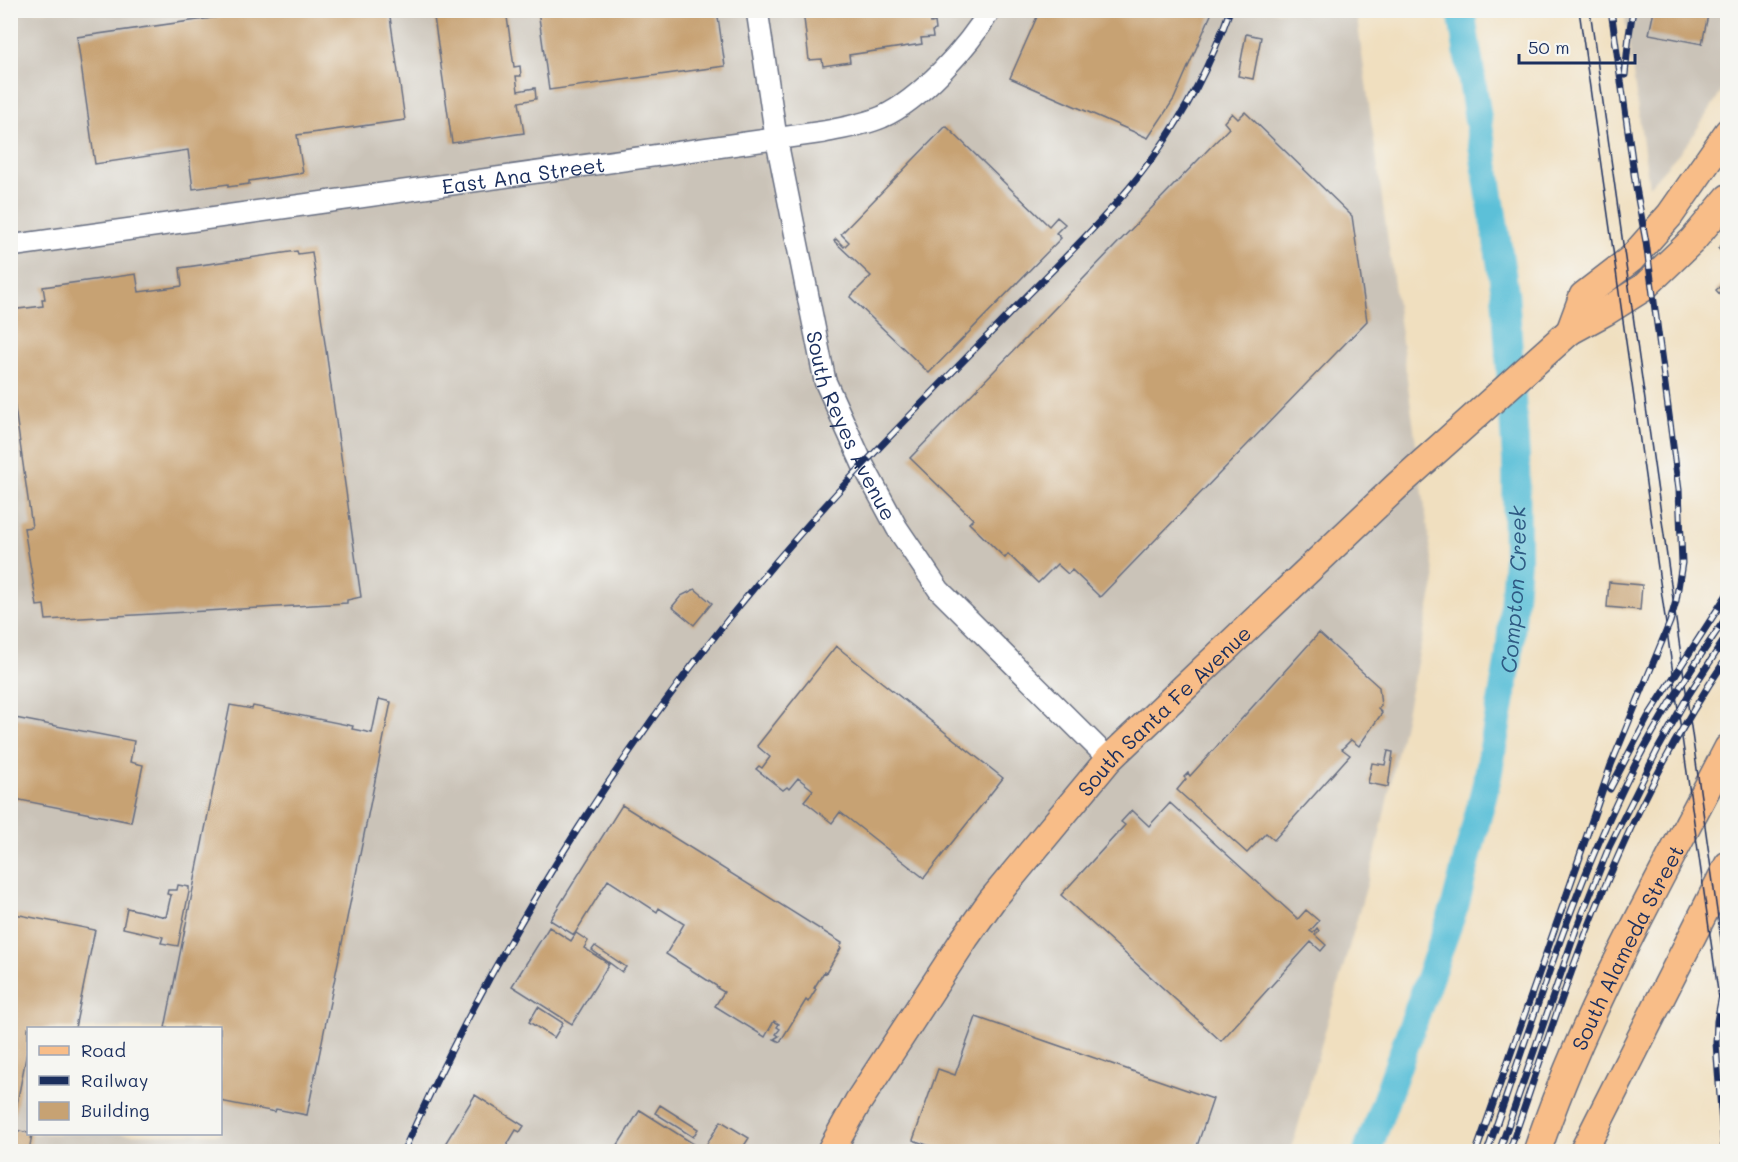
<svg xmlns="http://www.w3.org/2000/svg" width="1738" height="1162" viewBox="0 0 1738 1162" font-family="Mali,sans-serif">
<rect width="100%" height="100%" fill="#f6f6f2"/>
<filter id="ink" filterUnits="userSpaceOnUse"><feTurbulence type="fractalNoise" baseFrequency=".0167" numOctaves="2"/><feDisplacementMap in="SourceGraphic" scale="12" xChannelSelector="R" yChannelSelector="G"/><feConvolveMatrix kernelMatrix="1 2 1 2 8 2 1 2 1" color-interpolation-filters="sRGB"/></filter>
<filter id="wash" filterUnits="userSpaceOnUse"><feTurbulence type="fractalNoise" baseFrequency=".008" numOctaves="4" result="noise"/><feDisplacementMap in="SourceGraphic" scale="24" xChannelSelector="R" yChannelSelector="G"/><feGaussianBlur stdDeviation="1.35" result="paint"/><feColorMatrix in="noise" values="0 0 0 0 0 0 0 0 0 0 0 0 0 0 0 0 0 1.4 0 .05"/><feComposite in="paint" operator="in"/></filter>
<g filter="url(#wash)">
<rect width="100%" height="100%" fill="#f0dfbf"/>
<path fill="#cac3b8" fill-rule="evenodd" d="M 10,11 L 1356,11 L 1435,580 L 1375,856 L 1291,1151 L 11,1151 ZM 28,1028 L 220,1028 L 220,1134 L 28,1134 Z
M 1624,11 L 1727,11 L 1727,83 L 1688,143 L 1649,186 Z"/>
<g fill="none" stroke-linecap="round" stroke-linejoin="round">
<path stroke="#5bc0d8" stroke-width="28" id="s1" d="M 1367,1152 L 1455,906 L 1488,776 L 1509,658 L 1517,560 L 1516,459 L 1505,292 L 1461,10"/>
</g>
<g id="blocks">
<path fill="#c7a273" d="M 237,10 L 389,10 L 405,120 L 297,135 L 303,173 L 249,181 L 249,184 L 228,187 L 228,184 L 193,189 L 188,150 L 95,164 L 77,37 L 233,15 L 233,11 Z
M 433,10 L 506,10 L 514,67 L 520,66 L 521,76 L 516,76 L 518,91 L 535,88 L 536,99 L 519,102 L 524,133 L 452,143 Z
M 538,10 L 717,10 L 725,66 L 549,90 Z
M 803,10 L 930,10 L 931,23 L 935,22 L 936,30 L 932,31 L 933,37 L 921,38 L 922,44 L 849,55 L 850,62 L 823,66 L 822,59 L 809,60 Z
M 1040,10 L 1213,10 L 1174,99 L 1148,138 L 1010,78 Z
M 1654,10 L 1709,10 L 1702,44 L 1649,34 Z
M 1246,34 L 1261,37 L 1253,79 L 1238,76 Z
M 1245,112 L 1352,216 L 1367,321 L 1100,597 L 1072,570 L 1068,574 L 1057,564 L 1038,583 L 1008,554 L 1005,558 L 969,523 L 973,519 L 910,458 L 1229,128 L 1224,122 L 1232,113 L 1238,119 Z
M 946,126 L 1049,226 L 1057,217 L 1065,224 L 1056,233 L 1061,238 L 929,373 L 850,297 L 871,276 L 834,241 L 836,239 L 844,247 L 849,242 L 841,234 Z
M 1728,240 L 1728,259 L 1718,248 Z
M 297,251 L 298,254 L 312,252 L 361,597 L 347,600 L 347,603 L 46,620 L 44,605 L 37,606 L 24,528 L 32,527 L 10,373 L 10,310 L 43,306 L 42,299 L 45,299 L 43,287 L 136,274 L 139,292 L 182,286 L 180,268 Z
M 1724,283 L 1728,288 L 1728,303 L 1716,290 Z
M 1609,582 L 1642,585 L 1640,610 L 1607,607 Z
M 695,589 L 712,603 L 694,625 L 672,607 L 681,596 Z
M 1319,633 L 1379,687 L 1381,706 L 1378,709 L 1382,713 L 1359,746 L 1351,740 L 1342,749 L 1350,755 L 1274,840 L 1266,833 L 1247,853 L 1177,790 L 1186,779 L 1184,777 L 1188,773 L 1190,776 Z
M 836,646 L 1003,778 L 924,878 L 840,812 L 832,823 L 804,801 L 813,790 L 798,778 L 789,789 L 787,787 L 783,790 L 756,769 L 759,766 L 762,768 L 770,757 L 757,746 Z
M 379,699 L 391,702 L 307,1115 L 276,1109 L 275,1112 L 220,1101 L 220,1028 L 165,1028 L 230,705 L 252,709 L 253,706 L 353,726 L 352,729 L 372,733 Z
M 10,717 L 134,741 L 130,762 L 143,765 L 131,822 L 10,798 Z
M 1388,751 L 1393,752 L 1388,787 L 1368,783 L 1372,763 L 1385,765 Z
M 1170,803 L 1298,919 L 1306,910 L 1319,921 L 1310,931 L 1313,933 L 1317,928 L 1319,931 L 1315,935 L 1326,945 L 1321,951 L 1311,942 L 1221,1041 L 1061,895 L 1125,825 L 1121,822 L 1132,810 L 1149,826 Z
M 622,805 L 842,943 L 840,947 L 841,948 L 826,973 L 824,972 L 814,988 L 816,989 L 808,1002 L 806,1000 L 780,1042 L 774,1039 L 779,1036 L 776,1034 L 780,1029 L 777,1027 L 779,1024 L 774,1021 L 765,1037 L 715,1006 L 724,992 L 717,988 L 718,987 L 666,954 L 684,924 L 659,908 L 657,912 L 608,880 L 574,935 L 550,920 Z
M 178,885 L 189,887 L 189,892 L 178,946 L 161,943 L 163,937 L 123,928 L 127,908 L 166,917 L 171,895 L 167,894 L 168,890 L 177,890 Z
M 10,913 L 95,930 L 75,1028 L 28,1028 L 28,1047 L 12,1129 L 32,1134 L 29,1152 L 10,1152 Z
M 549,927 L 571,941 L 576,933 L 588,941 L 584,948 L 609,964 L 572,1024 L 512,986 Z
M 595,946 L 626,967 L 622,972 L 592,950 Z
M 538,1007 L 563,1023 L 554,1038 L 529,1022 Z
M 976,1017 L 1213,1099 L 1195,1152 L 946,1152 L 913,1140 L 938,1069 L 955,1075 Z
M 475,1095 L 524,1126 L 520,1132 L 516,1130 L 503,1152 L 440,1152 Z
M 660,1105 L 698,1129 L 693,1137 L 655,1113 Z
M 640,1110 L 703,1150 L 721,1121 L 749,1138 L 740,1152 L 616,1152 L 614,1151 Z"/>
</g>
</g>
<g filter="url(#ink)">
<use href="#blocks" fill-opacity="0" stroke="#666d80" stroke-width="1.5"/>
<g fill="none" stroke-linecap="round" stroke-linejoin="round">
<defs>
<g id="minor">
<path id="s2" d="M 757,10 L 776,137 L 825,381 L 863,465 L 897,528 L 939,590 L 1109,759"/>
<path id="s3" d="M 10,246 L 824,132 C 843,128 863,125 882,117 C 920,100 969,46 990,10"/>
</g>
<g id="major">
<path d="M 1570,331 L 1583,296 L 1631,259 L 1670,215 L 1728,132"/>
<path id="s4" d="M 830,1152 L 858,1102 L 965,938 L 992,900 L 1109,759 L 1398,485 L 1570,331 L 1605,312 L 1643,288 L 1693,240 L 1728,198"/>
<path id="s5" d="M 1537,1152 C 1583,1013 1661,878 1728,748"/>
<path d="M 1583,1152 L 1728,865"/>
</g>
</defs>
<use href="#minor" stroke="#666d80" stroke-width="24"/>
<use href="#major" stroke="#666d80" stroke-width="30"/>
<use href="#minor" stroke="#fff" stroke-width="21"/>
<use href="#major" stroke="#f8bd88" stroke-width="27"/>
<path stroke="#1b2f5e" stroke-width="1.5" d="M 1579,10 L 1728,1062
M 1590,10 L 1728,989"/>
<defs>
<path id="rail" d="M 1625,75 L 1629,35 L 1633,10
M 1610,789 L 1648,717 L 1728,593
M 1577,864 L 1611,765 L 1670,622 L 1676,601 L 1682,563 L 1679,490 L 1646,242 L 1636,188 L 1611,10
M 403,1152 C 503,929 638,718 799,535 C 866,459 939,386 1010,313 C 1059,263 1113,213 1154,156 C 1186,112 1212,61 1230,10
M 1476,1152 L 1580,857
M 1487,1152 C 1533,1022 1572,888 1635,765 C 1662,713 1694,664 1728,615
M 1499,1152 L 1577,927 L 1609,847 L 1658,749 L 1689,694 L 1728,634
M 1509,1152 C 1544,1051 1576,949 1620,852 C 1650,784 1686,718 1728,656
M 1724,1152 L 1716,1043 L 1717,1021 L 1728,965"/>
</defs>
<use href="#rail" stroke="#1b2f5e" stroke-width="7"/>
<use href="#rail" stroke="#f6f6f2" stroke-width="4.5" stroke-dasharray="14" stroke-linecap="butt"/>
</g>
</g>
<g text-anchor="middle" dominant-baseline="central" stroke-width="4.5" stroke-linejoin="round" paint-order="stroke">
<g font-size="21" fill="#1b2f5e" stroke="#f6f6f2">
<text stroke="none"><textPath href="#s3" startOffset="518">East Ana Street</textPath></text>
<text stroke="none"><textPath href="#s2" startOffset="428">South Reyes Avenue</textPath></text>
<text stroke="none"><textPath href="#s4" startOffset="556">South Santa Fe Avenue</textPath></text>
<text stroke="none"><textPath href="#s5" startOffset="224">South Alameda Street</textPath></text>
</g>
<g font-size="22" font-style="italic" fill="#2e5a83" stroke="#f6f6f2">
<text stroke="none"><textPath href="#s1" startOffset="584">Compton Creek</textPath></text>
</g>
</g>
<rect width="1738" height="1162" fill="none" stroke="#f6f6f2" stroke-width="36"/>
<rect x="27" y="1027" width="195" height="108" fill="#f6f6f2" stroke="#9ea6b7" stroke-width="1.5"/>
<rect x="39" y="1046" width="30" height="9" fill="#f8bd88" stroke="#9ea6b7" stroke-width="1.5"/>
<text x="81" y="1057" font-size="18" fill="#1b2f5e">Road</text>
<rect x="39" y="1076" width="30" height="9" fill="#1b2f5e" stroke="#9ea6b7" stroke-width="1.5"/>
<text x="81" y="1087" font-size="18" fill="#1b2f5e">Railway</text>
<rect x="39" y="1102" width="30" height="18" fill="#c7a273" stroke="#9ea6b7" stroke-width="1.5"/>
<text x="81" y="1117" font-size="18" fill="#1b2f5e">Building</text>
<path d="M1519 54v9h116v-9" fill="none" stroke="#1b2f5e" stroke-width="3"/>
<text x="1528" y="54" font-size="18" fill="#1b2f5e" stroke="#f6f6f2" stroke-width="4.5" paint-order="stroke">50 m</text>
</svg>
